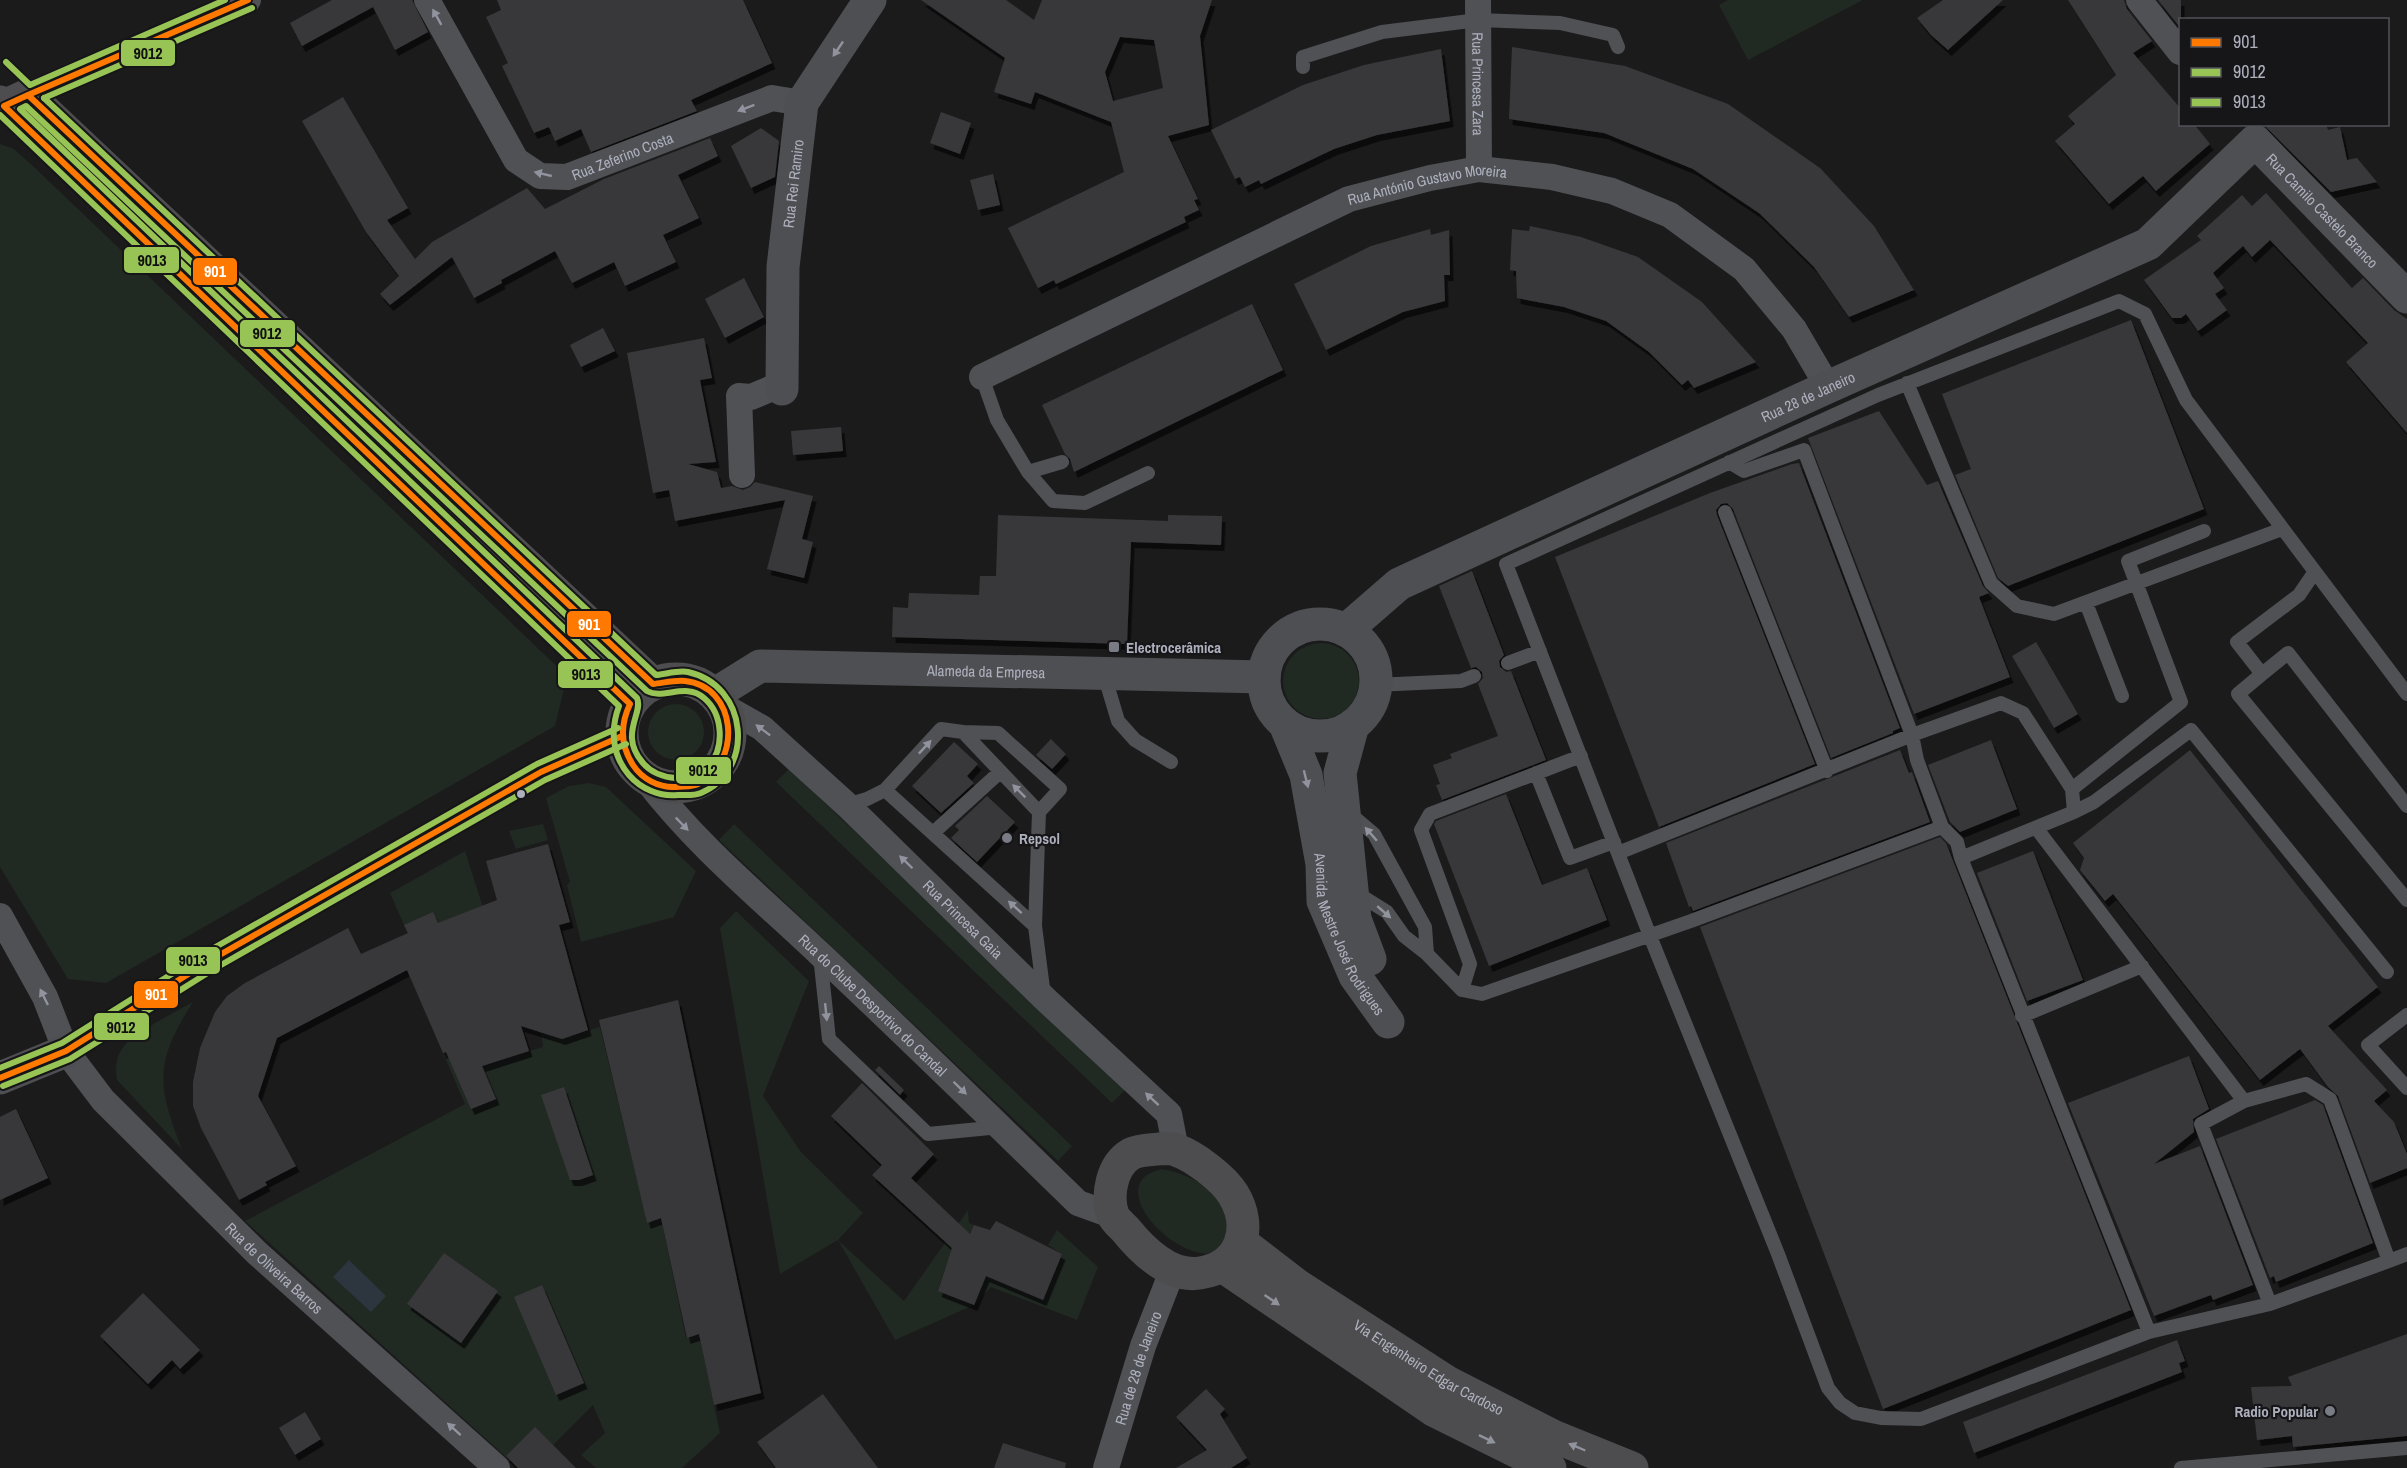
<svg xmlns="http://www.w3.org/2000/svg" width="2407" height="1468" viewBox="0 0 2407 1468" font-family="'Archivo Narrow',sans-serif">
<defs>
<filter id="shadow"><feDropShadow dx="3.5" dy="6" stdDeviation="0" flood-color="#0009"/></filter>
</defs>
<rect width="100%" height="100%" fill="#1b1b1c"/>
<path fill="#212923" d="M 1728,0 L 1861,0 L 1861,1 L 1748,60 L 1719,5 Z
M 0,144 L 14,149 L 34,167 L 567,676 L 555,726 L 106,983 L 68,979 L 0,867 Z
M1283 681a38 38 0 1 1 76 0a38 38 0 1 1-76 0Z
M648 732a28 28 0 1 1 56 0a28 28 0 1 1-56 0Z
M 789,769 L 1126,1089 L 1112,1103 L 776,782 Z
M 589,783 L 606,787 L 696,871 L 674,917 L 581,942 L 567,885 L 570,882 L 546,798 L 569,786 Z
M 543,824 L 548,840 L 516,849 L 509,831 Z
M 734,824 L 1072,1146 L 1058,1161 L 719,840 Z
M 465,851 L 529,1051 L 543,1047 L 541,1032 L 562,1038 L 600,1027 L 647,1222 L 661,1218 L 686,1338 L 699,1334 L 720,1433 L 682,1468 L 596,1468 L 581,1455 L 605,1433 L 593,1405 L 553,1445 L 535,1428 L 506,1457 L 245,1221 L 465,1104 L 443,1053 L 455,1048 L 438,923 L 404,925 L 390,893 Z
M 736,911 L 809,981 L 763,1096 L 801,1152 L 863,1213 L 838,1240 L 904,1301 L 968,1210 L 969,1223 L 974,1225 L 954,1264 L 947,1263 L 938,1290 L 973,1305 L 986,1276 L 1043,1299 L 1062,1254 L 1048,1245 L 1057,1230 L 1098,1267 L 1077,1320 L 991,1287 L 974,1305 L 895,1340 L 838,1240 L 780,1274 L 720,928 Z
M 193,1002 C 155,1062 156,1083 182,1149 L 117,1080 C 115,1067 116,1055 125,1045 C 132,1034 179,1010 193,1002 Z
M 1161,1169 C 1185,1172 1221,1190 1227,1215 C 1229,1223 1227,1235 1227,1244 C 1223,1246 1219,1250 1215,1252 C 1186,1263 1124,1210 1141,1181 C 1146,1173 1154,1172 1161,1169 Z"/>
<path fill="#2d353f" d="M 349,1260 L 386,1296 L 371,1312 L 333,1277 Z"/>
<path fill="#38383a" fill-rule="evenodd" filter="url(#shadow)" d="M 332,0 L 412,0 L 428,32 L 395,50 L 373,7 L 302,46 L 290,23 Z
M 497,0 L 743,0 L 772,63 L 691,100 L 697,111 L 591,152 L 581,129 L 555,141 L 549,127 L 534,133 L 502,66 L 508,63 L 486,17 L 501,10 Z
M 921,0 L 1006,0 L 1034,20 L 1042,0 L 1212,0 L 1200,36 L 1209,125 L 1168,136 L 1198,199 L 1194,200 L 1199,210 L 1184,217 L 1186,222 L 1056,284 L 1054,280 L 1038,288 L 1008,228 L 1124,172 L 1111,122 L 1035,92 L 1031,104 L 994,92 L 1005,58 ZM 1120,37 L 1154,40 L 1163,88 L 1113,101 L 1105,72 Z
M 1943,0 L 2003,0 L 1948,50 L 1931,35 L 1917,18 Z
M 2068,0 L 2124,0 L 2127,9 L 2152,41 L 2133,53 L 2181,109 L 2181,124 L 2194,124 L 2210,144 L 2156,191 L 2143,176 L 2109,204 L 2055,141 L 2075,124 L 2068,116 L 2116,75 Z
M 2158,0 L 2181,0 L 2181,23 L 2178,25 Z
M 1512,47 L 1625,66 L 1728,104 L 1820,168 L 1874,226 L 1914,290 L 1849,317 L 1814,267 L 1759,213 L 1693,169 L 1604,133 L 1509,119 Z
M 1441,49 L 1450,121 L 1377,135 L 1334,149 L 1261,184 L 1259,180 L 1245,187 L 1240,177 L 1235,179 L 1211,130 L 1303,85 L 1364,65 Z
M 343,97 L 408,208 L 387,220 L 415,259 L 432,242 L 527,188 L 545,209 L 604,179 L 710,138 L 718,156 L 678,175 L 699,218 L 663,235 L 676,262 L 625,286 L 614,262 L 572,283 L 555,251 L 501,280 L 502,283 L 474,298 L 452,257 L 390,305 L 380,294 L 399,276 L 366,232 L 302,121 Z
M 941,112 L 971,123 L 960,154 L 930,143 Z
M 2263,124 L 2326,124 L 2328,130 L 2340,127 L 2347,160 L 2357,158 L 2377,182 L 2331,192 Z
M 761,128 L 779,141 L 775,177 L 751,188 L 731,146 Z
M 993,174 L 1000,205 L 978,210 L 970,180 Z
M 2266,193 L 2352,288 L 2363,278 L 2394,310 L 2407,319 L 2407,433 L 2346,362 L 2368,343 L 2270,240 L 2252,257 L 2243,246 L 2213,273 L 2224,288 L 2215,294 L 2227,310 L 2198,331 L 2186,314 L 2181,318 L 2172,318 L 2144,280 L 2201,240 L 2197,236 L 2242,195 L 2252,206 Z
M 1530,226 L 1581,237 L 1638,257 L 1702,302 L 1756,362 L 1694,388 L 1688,380 L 1682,385 L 1649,352 L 1606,321 L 1564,307 L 1517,298 L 1516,271 L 1510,270 L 1512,229 L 1529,231 Z
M 1430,229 L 1431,235 L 1449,230 L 1450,275 L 1444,275 L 1445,301 L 1403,312 L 1326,350 L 1294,284 L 1371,246 Z
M 744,278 L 764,317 L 725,338 L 705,299 Z
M 1252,304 L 1283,370 L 1074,472 L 1070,459 L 1065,454 L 1042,405 Z
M 2131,320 L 2204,509 L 2008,586 L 1998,578 L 1955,475 L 1971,469 L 1942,394 Z
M 603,328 L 615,351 L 581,367 L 570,345 Z
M 704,338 L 712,378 L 700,380 L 716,462 L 688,464 L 717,472 L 721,488 L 732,486 L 743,490 L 750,487 L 755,482 L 813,496 L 802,539 L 813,542 L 804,578 L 767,569 L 785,500 L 675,521 L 669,490 L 653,493 L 627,353 Z
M 1879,411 L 1927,485 L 1938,481 L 1983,586 L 1989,593 L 1979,597 L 2010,677 L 1914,714 L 1808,438 Z
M 841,427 L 843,451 L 793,455 L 791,431 Z
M 1799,463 L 1900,728 L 1893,731 L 1893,733 L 1831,758 L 1733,509 L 1727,503 L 1721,504 L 1716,510 L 1717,515 L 1815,764 L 1659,827 L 1555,557 L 1710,493 L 1792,464 Z
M 998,515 L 1168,521 L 1168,515 L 1222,516 L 1221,545 L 1131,542 L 1127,644 L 892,637 L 893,607 L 908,608 L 909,593 L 979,595 L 980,576 L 996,576 Z
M 1472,571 L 1504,655 L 1499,661 L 1500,667 L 1506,672 L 1511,671 L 1546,760 L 1442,800 L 1436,785 L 1440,784 L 1433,765 L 1452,758 L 1450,754 L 1498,736 L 1478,684 L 1483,678 L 1482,672 L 1476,667 L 1471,668 L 1439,586 Z
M 2036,642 L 2078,714 L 2054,728 L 2012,656 Z
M 1051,739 L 1066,754 L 1052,769 L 1036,755 Z
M 1991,740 L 2017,809 L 1960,832 L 1950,822 L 1928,765 Z
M 954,742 L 978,764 L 967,776 L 974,783 L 941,813 L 912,786 Z
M 1900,750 L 1909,773 L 1912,772 L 1930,822 L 1693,911 L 1691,906 L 1689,907 L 1666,843 Z
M 2190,750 L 2378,987 L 2328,1026 L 2387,1090 L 2374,1101 L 2394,1122 L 2407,1154 L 2407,1168 L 2370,1183 L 2338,1096 L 2328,1087 L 2300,1049 L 2260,1080 L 2113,894 L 2105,901 L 2080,870 L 2084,858 L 2073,843 Z
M 1506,794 L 1542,885 L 1587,868 L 1607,920 L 1489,966 L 1434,824 L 1436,821 Z
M 987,796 L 1015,822 L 977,862 L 951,838 L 959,830 L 955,826 Z
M 1940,837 L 1946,843 L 2131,1310 L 1883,1409 L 1700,927 Z
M 548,844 L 570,922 L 559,925 L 588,1030 L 562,1039 L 521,1026 L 529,1051 L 482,1066 L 496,1099 L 471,1109 L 446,1052 L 443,1053 L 407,970 L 277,1038 L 258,1096 L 296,1166 L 265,1182 L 267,1185 L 239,1200 L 201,1128 L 193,1106 L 193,1082 L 200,1048 L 215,1012 L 227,996 L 245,983 L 348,928 L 361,954 L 408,933 L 404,925 L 433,912 L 438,923 L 497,900 L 486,861 Z
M 2033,851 L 2083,980 L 2027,1001 L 1977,873 Z
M 678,1000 L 761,1393 L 714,1405 L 699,1334 L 687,1338 L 661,1218 L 647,1223 L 599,1020 Z
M 2189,1056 L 2209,1109 L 2193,1119 L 2194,1132 L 2154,1164 L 2200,1146 L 2253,1285 L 2213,1300 L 2211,1295 L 2154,1316 L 2068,1103 Z
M 879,1066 L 904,1090 L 900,1095 L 875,1070 Z
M 862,1083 L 934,1154 L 911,1178 L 970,1234 L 974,1225 L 990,1230 L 996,1221 L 1062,1254 L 1043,1300 L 986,1276 L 974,1305 L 938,1291 L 952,1248 L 872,1175 L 882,1165 L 831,1116 Z
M 564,1087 L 593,1175 L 579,1180 L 570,1180 L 541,1095 Z
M 2315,1100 L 2323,1105 L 2373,1243 L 2276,1282 L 2274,1276 L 2270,1278 L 2216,1139 Z
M 16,1109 L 48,1178 L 0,1200 L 0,1117 Z
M 444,1253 L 498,1291 L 461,1343 L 407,1304 Z
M 542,1285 L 584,1383 L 556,1395 L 514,1297 Z
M 143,1293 L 200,1350 L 180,1369 L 172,1360 L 148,1384 L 100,1336 Z
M 2407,1334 L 2407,1436 L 2293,1447 L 2292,1436 L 2257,1440 L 2251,1387 L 2292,1386 L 2288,1377 Z
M 2177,1340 L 2185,1361 L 2179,1363 L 2182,1372 L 1974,1453 L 1963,1422 Z
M 1206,1389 L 1225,1409 L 1220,1414 L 1247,1458 L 1231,1468 L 1176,1468 L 1207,1450 L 1176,1417 Z
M 823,1394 L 878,1468 L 776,1468 L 757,1442 Z
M 305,1412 L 321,1439 L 295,1455 L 279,1428 Z
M 535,1427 L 576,1468 L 518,1468 L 506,1456 Z
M 1003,1443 L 1066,1463 L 1065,1468 L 994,1468 Z"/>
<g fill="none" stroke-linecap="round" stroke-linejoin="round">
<path stroke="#4f5155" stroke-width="14" d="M 1303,67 L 1303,57 L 1382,32 L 1478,20 L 1560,23 L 1613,35 L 1618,47
M 982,377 L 997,420 L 1028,472 L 1053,501 L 1085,503 L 1148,473
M 1907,383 L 1991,583 L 2017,606 L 2054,614 L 2282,529
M 1729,462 L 1744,471 L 1804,450 L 1912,735 L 1917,760 L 1942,827
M 1028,472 L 1062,462
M 1725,512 L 1827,771
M 2314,573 L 2299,595 L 2237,642 L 2262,674 L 2238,694 L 2407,900
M 2086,603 L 2122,696
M 1508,663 L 1540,651
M 1104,674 L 1118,721 L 1135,740 L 1171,762
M 2262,674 L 2288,653 L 2407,806
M 1375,685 L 1461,681 L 1474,676
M 963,732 L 998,733 L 1060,789 L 1039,812
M 1536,773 L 1570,858 L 1614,842
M 885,790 L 941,729 L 963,732 L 1039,812 L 1035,926
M 847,805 L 867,799 L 885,790 L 1035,926 L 1044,996
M 1348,812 L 1374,834 L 1425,927 L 1427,954 L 1404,936 L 1387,912 L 1355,892
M 2074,812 L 2094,802 L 2191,730 L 2387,972
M 2037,829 L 2244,1101 L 2306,1084 L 2330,1099 L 2389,1261 L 2270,1304 L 2201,1124 L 2244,1101
M 933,833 L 1000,772
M 1618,853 L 1912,735 L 2001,703 L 2023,713 L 2072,789
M 1961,858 L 2149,1332
M 1427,954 L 1462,990 L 1482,994 L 1691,921 L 1942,827 L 1957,842 L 1961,858 L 2074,812 L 2072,789 L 2181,702 L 2128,561 L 2204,531
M 820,956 L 829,1039 L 928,1134 L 1000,1127
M 1462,990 L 1470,964 L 1421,830 L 1430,814 L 1581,756
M 2407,1015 L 2368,1045 L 2407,1088
M 2022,1016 L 2142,966
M 2389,1261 L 2407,1254
M 2270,1304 L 2149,1332 L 1921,1419 L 1881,1418 L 1855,1413 L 1840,1403 L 1828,1388 L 1778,1254 L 1650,936 L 1506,564 L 1878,395 L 2119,301 L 2145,314 L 2186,400 L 2407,694
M 2181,1468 L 2407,1448"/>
<g stroke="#4f5155" stroke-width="26">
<path id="s1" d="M 427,0 L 516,160 L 540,176 L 567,177 L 772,98 L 802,103"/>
<path id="s2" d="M 1478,0 L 1479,169"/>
<path d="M 2139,0 L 2180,52"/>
<path d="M 28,95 L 248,0"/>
<path id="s3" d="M 982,377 L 1349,199 L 1430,178 L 1479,169 L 1552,177 L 1612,191 L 1670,215 L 1744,269 L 1794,329 L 1828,387"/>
<path d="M 742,475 L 739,396 L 751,397 L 782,384"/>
<path id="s4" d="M 725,707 L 762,728 L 847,805 L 1044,998 L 1169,1114 L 1176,1150"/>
<path id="s5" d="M 645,778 C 698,847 760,897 822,956 C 908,1037 993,1120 1078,1203 L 1114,1216"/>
<path id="s6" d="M 0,916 L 45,997 L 66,1051 L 103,1100 L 257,1253 L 497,1468"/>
<path id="s7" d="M 1106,1468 L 1143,1346 L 1173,1269"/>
</g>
<g stroke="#4e4f53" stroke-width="33">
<path id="s8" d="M 782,389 L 783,267 L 802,103 L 870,0"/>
<circle cx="1320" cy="680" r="56"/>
<path id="s9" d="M 1346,630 L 1399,584 L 1828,387 L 2148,244 L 2255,141 L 2407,297"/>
<path id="s10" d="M 715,694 L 760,666 L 1264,677"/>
<path id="s11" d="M 1285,724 L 1306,775 L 1322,864 L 1323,901 L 1355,976 L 1388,1022"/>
<path d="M 1353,725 L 1340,773 L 1355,919 L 1370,959"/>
<path d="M 0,1078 L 66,1051"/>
</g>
<g stroke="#4d4d50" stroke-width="33">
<path d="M 0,102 L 4,106 L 28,95 L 653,684"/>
<circle cx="676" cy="733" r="54"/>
<path d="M 1158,1149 C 1163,1149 1171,1148 1176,1150 C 1194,1156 1223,1178 1233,1194 C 1254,1228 1241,1267 1200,1273 C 1170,1278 1142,1250 1125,1229 C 1121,1225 1115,1220 1113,1215 C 1106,1195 1112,1165 1131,1154 C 1138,1150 1150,1150 1158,1149 Z"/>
<path id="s12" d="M 1241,1242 L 1297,1285 L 1449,1383 L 1553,1436 L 1632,1468"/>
<path d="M 1224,1267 L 1435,1411 L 1550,1468"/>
</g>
<defs>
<path id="bus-1" d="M 28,95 L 653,684 C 663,683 675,680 685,681 C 737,686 743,762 698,784 C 692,787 683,786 676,787 C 659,788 642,779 633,765 C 620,745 620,725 630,704 L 4,106 Z
M 28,95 L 248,0
M 0,1078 L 66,1051 L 209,961 L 541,772 L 622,736"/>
<path id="bus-2" d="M 44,98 L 252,8
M 26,106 L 647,691 C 663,700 686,682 704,698 C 723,714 725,747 709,766 C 693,784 658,781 643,763 C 618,734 644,713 637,698 L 20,109 Z
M 3,1086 L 70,1059 L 214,969 L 545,780 L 626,744"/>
<path id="bus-3" d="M 6,62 L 30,85 L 225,0
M 0,115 L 619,706 C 610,730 612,755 629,775 C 641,789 660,797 678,795 C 685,795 694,796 701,793 C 756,770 748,685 688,672 C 679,670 666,674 656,675 L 44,98
M 0,1068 L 62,1043 L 205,953 L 537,764 L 618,728"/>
</defs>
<use href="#bus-1" stroke="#161518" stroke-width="10"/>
<use href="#bus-2" stroke="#161518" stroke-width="10"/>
<use href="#bus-3" stroke="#161518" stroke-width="10"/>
<use href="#bus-1" stroke="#ff7900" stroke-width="6"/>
<use href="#bus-2" stroke="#98c455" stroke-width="6"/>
<use href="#bus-3" stroke="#98c455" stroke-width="6"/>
</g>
<defs><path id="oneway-solid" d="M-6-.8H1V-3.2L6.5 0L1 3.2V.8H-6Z" transform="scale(1.5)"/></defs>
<g fill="#91949e">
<use href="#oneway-solid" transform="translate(437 17) rotate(-119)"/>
<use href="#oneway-solid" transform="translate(746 108) rotate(159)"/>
<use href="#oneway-solid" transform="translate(543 174) rotate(-167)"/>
<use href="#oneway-solid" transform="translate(763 730) rotate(-143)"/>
<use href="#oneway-solid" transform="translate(925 747) rotate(-47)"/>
<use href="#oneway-solid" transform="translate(1019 791) rotate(-135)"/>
<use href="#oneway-solid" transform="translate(682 824) rotate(46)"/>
<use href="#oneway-solid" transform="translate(1371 834) rotate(-131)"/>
<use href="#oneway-solid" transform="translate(906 862) rotate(-136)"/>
<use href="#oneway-solid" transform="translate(1015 907) rotate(-138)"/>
<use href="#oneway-solid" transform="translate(1384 912) rotate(41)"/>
<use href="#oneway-solid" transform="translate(44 997) rotate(-116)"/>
<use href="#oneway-solid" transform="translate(826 1012) rotate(84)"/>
<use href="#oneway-solid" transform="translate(960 1088) rotate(44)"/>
<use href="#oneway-solid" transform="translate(1152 1099) rotate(-137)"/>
<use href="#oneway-solid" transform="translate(454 1429) rotate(-138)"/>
</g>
<g fill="#90939d">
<use href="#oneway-solid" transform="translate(838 49) rotate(124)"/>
<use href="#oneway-solid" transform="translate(1306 779) rotate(76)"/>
</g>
<g fill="#90929c">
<use href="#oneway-solid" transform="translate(1272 1300) rotate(34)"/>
<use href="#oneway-solid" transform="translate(1487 1439) rotate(26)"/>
<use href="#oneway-solid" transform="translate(1577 1447) rotate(-157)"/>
</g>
<g fill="#7a7c85" stroke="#161518" stroke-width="2">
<rect x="1108" y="641" width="12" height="12" rx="3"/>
<circle cx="1007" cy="838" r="6"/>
<circle cx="2330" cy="1411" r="6"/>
</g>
<circle fill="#adb0bd" stroke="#161518" stroke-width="2" cx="521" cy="794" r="5"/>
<g text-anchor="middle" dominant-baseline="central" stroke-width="4.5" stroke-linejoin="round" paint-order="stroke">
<g font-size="15" fill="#adb0bd" stroke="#161518">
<text stroke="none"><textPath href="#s2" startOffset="84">Rua Princesa Zara</textPath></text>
<text stroke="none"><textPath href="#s1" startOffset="298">Rua Zeferino Costa</textPath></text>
<text stroke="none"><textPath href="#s8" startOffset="206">Rua Rei Ramiro</textPath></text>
<text stroke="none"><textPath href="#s3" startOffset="488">Rua António Gustavo Moreira</textPath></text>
<text stroke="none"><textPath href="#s9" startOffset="1138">Rua Camilo Castelo Branco</textPath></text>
<text stroke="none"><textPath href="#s9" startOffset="520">Rua 28 de Janeiro</textPath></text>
<text stroke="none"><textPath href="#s10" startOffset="279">Alameda da Empresa</textPath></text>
<text stroke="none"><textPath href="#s4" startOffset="320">Rua Princesa Gaia</textPath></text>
<text stroke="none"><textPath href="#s11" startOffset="222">Avenida Mestre José Rodrigues</textPath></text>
<text stroke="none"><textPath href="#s5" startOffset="322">Rua do Clube Desportivo do Candal</textPath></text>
<text stroke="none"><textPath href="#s6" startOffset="452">Rua de Oliveira Barros</textPath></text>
<text stroke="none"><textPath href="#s7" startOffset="105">Rua de 28 de Janeiro</textPath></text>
<text stroke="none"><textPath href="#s12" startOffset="226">Via Engenheiro Edgar Cardoso</textPath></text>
</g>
<g font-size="15" font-weight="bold" fill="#adb0bd" stroke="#161518" text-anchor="start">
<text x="1126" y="647">Electrocerâmica</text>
<text x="1019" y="838">Repsol</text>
<text x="2318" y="1411" text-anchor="end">Radio Popular</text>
</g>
</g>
<g stroke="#161518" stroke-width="2">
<rect x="120" y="39" width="56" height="28" rx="6" fill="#98c455"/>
<rect x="123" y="246" width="57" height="28" rx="6" fill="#98c455"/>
<rect x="192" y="257" width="46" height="29" rx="6" fill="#ff7900"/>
<rect x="239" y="319" width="57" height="29" rx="6" fill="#98c455"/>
<rect x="566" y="610" width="46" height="28" rx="6" fill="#ff7900"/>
<rect x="557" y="660" width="57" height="29" rx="6" fill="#98c455"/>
<rect x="675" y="756" width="57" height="29" rx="6" fill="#98c455"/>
<rect x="165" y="946" width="56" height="29" rx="6" fill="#98c455"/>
<rect x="133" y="980" width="46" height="29" rx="6" fill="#ff7900"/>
<rect x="93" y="1012" width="57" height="29" rx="6" fill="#98c455"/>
</g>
<g font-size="16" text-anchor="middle" font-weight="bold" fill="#fff">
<text x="215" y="277">901</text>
<text x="589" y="630">901</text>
<text x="156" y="1000">901</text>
</g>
<g font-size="16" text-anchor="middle" font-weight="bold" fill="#111">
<text x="148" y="59">9012</text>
<text x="152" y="266">9013</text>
<text x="267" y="339">9012</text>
<text x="586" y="680">9013</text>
<text x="703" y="776">9012</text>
<text x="193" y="966">9013</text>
<text x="121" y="1033">9012</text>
</g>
<rect x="2179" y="18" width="210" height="108" fill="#161518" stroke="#52535a" stroke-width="1.5"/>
<rect x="2191" y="38" width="30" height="9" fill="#ff7900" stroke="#52535a" stroke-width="1.5"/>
<text x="2233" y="48" font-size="18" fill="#adb0bd">901</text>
<rect x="2191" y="68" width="30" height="9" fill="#98c455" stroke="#52535a" stroke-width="1.5"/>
<text x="2233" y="78" font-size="18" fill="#adb0bd">9012</text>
<rect x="2191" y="98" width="30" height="9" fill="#98c455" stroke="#52535a" stroke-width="1.5"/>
<text x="2233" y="108" font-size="18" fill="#adb0bd">9013</text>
</svg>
